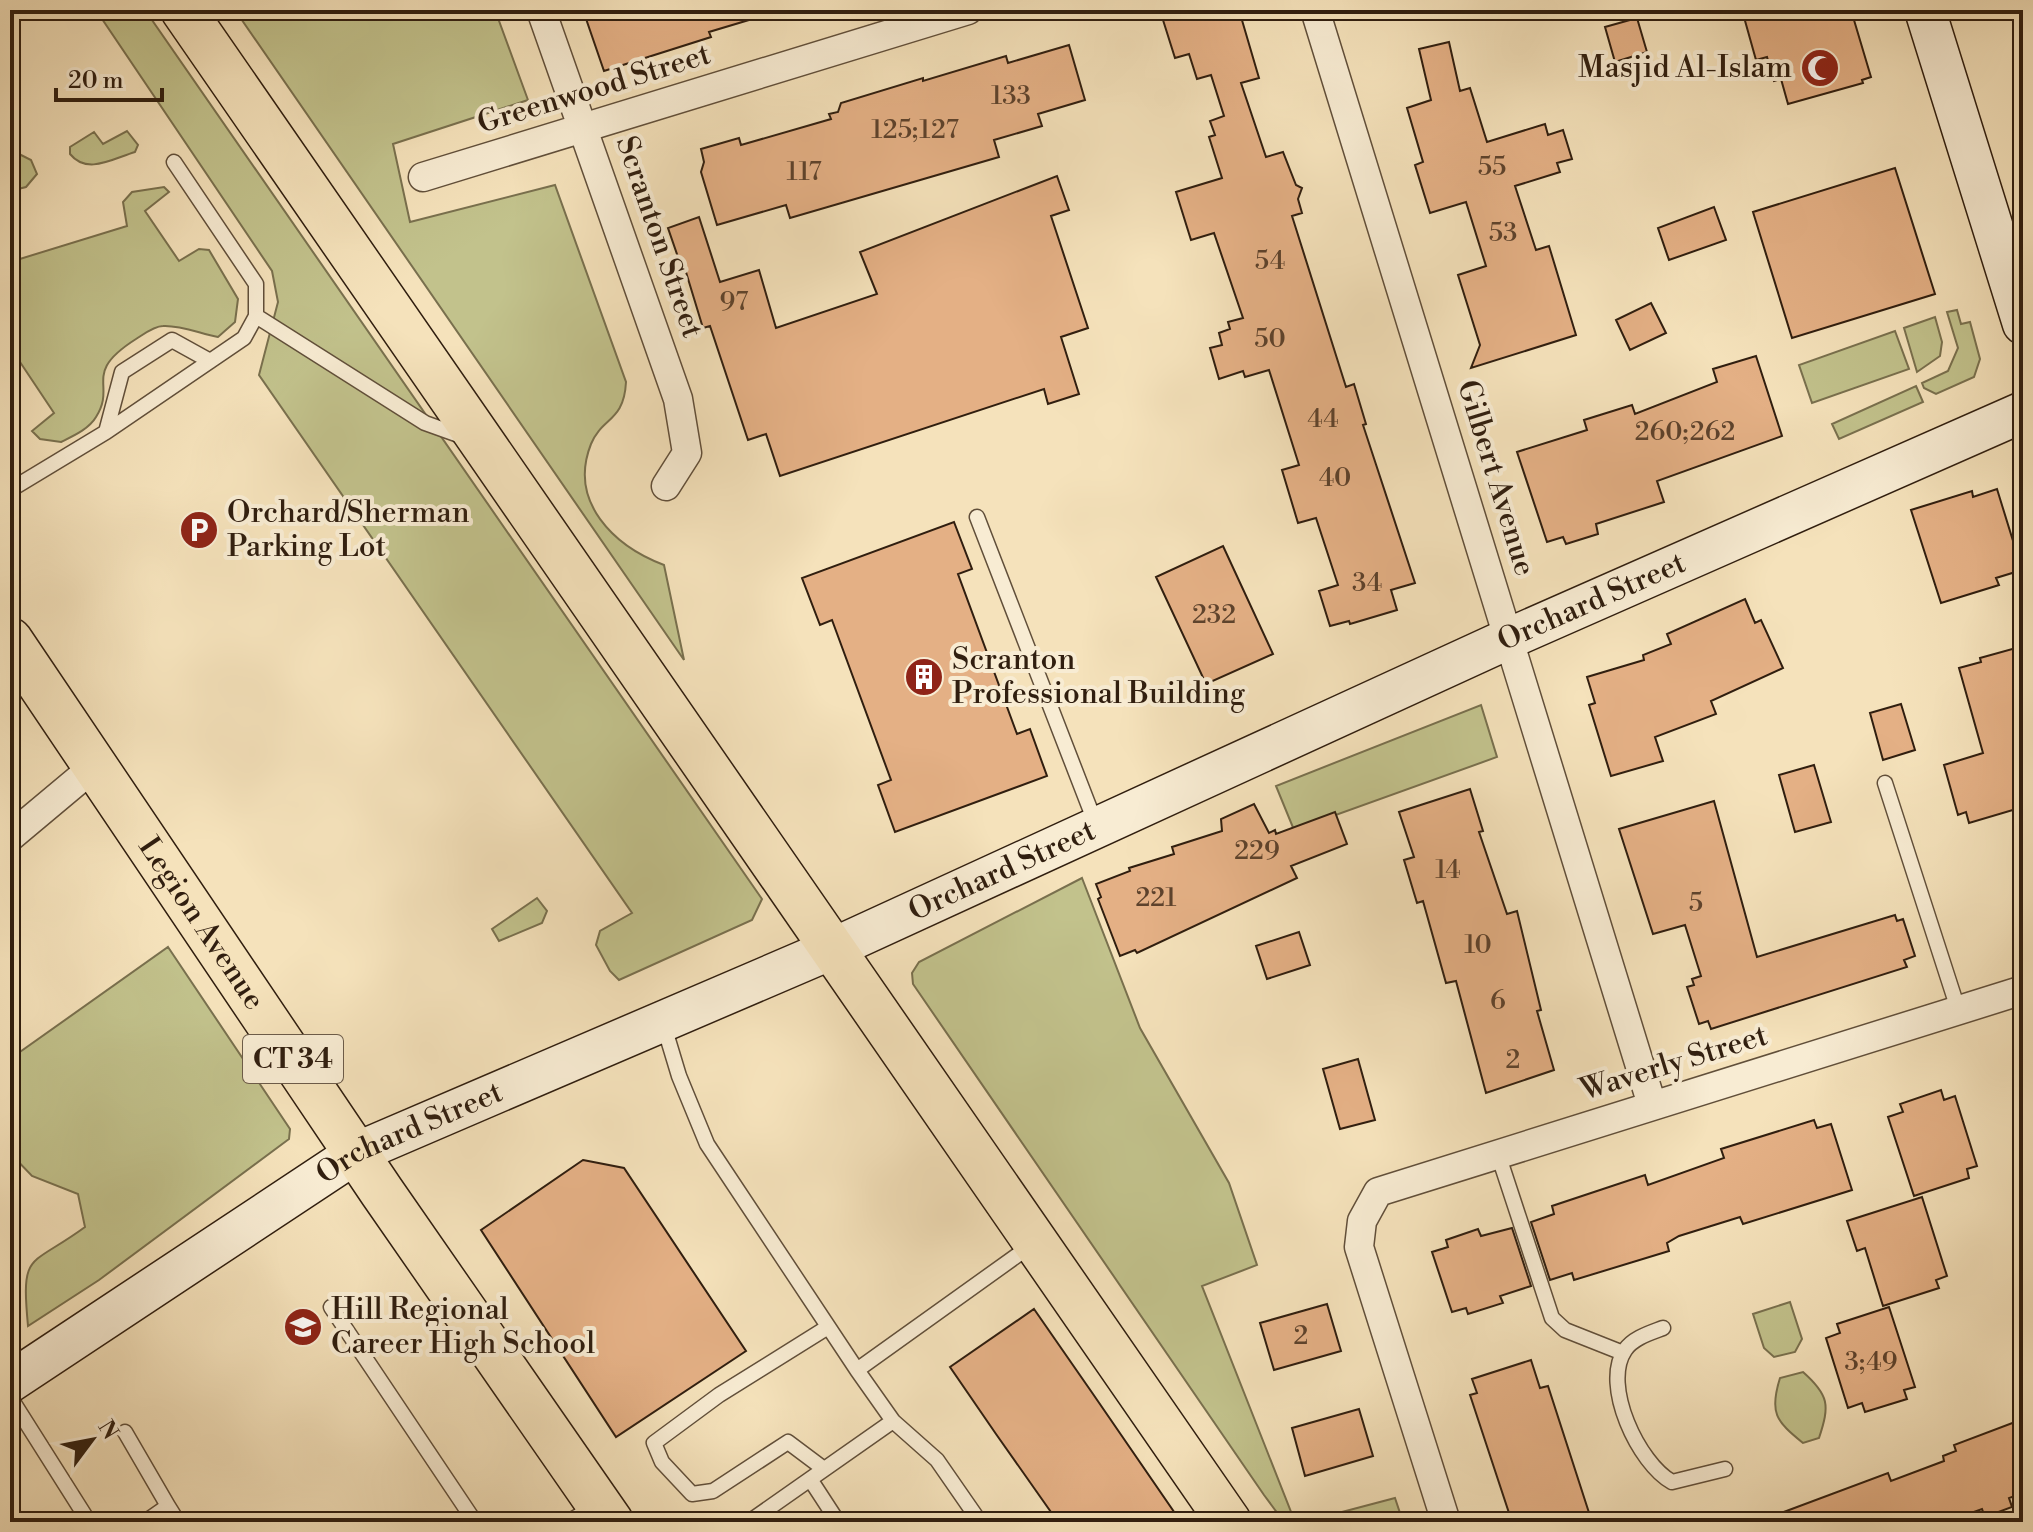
<svg xmlns="http://www.w3.org/2000/svg" width="2033" height="1532" viewBox="0 0 2033 1532" font-family="'Libre Bodoni',serif">
<rect width="100%" height="100%" fill="#f5e2bb"/>
<filter id="stains"><feTurbulence type="fractalNoise" baseFrequency=".0025" numOctaves="4"/><feColorMatrix values="0 0 0 0 .2 0 0 0 0 .09 0 0 0 0 .02 0 0 0 .5 -.17"/></filter>
<radialGradient id="worn" r=".72"><stop offset=".6" stop-color="#630" stop-opacity="0"/><stop offset="1" stop-color="#630" stop-opacity=".3"/></radialGradient>
<path fill="#c2c28c" stroke="#79704e" stroke-width="2" d="M 96,10 L 145,10 L 762,899 L 752,920 L 619,980 L 610,971 L 596,945 L 600,931 L 632,913 L 259,375 L 278,302 L 272,271 Z
M 235,10 L 495,10 L 528,100 L 393,144 L 410,222 L 555,185 L 626,382 C 624,422 602,417 591,444 C 568,502 614,546 664,565 L 684,660 Z
M 127,131 L 138,145 L 135,152 C 112,159 87,175 70,154 L 70,147 L 94,132 L 103,144 Z
M 21,155 L 31,160 L 37,174 L 26,187 L 10,191 L 10,162 Z
M 164,187 L 169,192 L 145,211 L 179,261 L 199,249 L 209,250 L 238,299 L 235,322 L 218,337 C 201,334 181,325 163,326 C 154,326 144,334 136,339 C 81,374 117,384 96,417 C 89,429 73,436 61,442 L 40,439 L 32,431 L 54,413 L 10,347 L 10,262 L 127,226 L 123,202 L 132,192 Z
M 1957,310 L 1961,324 L 1970,322 L 1980,359 L 1974,377 L 1936,394 L 1924,388 L 1922,383 L 1948,371 L 1958,348 L 1947,312 Z
M 1935,317 L 1942,342 L 1940,356 L 1917,372 L 1904,328 Z
M 1895,331 L 1909,369 L 1812,403 L 1799,365 Z
M 1916,386 L 1923,402 L 1839,439 L 1832,424 Z
M 1481,705 L 1497,757 L 1294,830 L 1276,786 Z
M 1082,878 L 1140,1028 L 1229,1183 L 1257,1265 L 1202,1286 L 1295,1522 L 1284,1522 L 1264,1495 L 913,984 L 912,973 L 919,962 Z
M 537,898 L 547,911 L 542,923 L 499,941 L 492,929 Z
M 168,947 L 290,1129 L 289,1139 L 99,1280 L 28,1326 C 21,1250 29,1268 85,1227 L 78,1194 L 32,1176 L 10,1153 L 10,1059 Z
M 1790,1302 L 1802,1339 L 1795,1352 L 1774,1357 L 1764,1348 L 1753,1314 Z
M 1803,1372 C 1829,1395 1830,1405 1819,1438 L 1803,1443 C 1776,1421 1769,1413 1780,1378 Z
M 1395,1498 L 1403,1522 L 1304,1522 Z"/>
<path fill="#e4b085" stroke="#301e0f" stroke-width="2" d="M 583,10 L 758,10 L 759,17 L 709,32 L 711,37 L 604,71 Z
M 1196,10 L 1239,10 L 1259,78 L 1241,83 L 1266,157 L 1283,152 L 1296,185 L 1302,188 L 1298,199 L 1302,213 L 1292,216 L 1346,387 L 1354,384 L 1366,424 L 1363,425 L 1415,583 L 1391,590 L 1397,610 L 1350,624 L 1349,621 L 1330,626 L 1319,591 L 1338,585 L 1316,518 L 1298,523 L 1282,470 L 1299,465 L 1269,370 L 1245,377 L 1243,371 L 1219,379 L 1210,348 L 1222,345 L 1219,333 L 1230,329 L 1228,322 L 1243,318 L 1214,233 L 1191,240 L 1176,192 L 1222,178 L 1209,137 L 1215,135 L 1210,121 L 1224,116 L 1211,75 L 1197,79 L 1189,54 L 1175,58 L 1163,20 Z
M 1742,10 L 1851,10 L 1871,77 L 1862,80 L 1863,83 L 1788,104 L 1781,79 L 1774,81 L 1767,57 L 1756,60 Z
M 1637,18 L 1647,52 L 1615,62 L 1605,27 Z
M 1449,42 L 1460,91 L 1470,88 L 1487,142 L 1545,124 L 1548,135 L 1563,130 L 1572,159 L 1557,163 L 1560,172 L 1515,186 L 1536,250 L 1549,246 L 1576,335 L 1471,368 L 1480,345 L 1458,275 L 1486,266 L 1466,202 L 1430,213 L 1415,165 L 1423,162 L 1407,108 L 1431,100 L 1419,49 Z
M 1069,45 L 1085,100 L 1038,114 L 1042,126 L 994,140 L 999,157 L 790,218 L 786,205 L 717,225 L 701,172 L 704,162 L 701,149 L 739,138 L 741,145 L 831,119 L 829,114 L 838,112 L 841,103 L 923,78 L 923,81 L 1006,56 L 1008,63 Z
M 1895,168 L 1935,294 L 1792,338 L 1753,212 Z
M 1057,176 L 1069,210 L 1051,216 L 1088,328 L 1061,337 L 1079,394 L 1048,404 L 1044,389 L 780,476 L 766,434 L 748,440 L 710,326 L 703,328 L 682,259 L 679,260 L 668,228 L 699,217 L 720,282 L 759,270 L 776,328 L 877,294 L 860,252 Z
M 1714,207 L 1726,240 L 1669,260 L 1658,228 Z
M 1651,303 L 1666,333 L 1630,350 L 1616,320 Z
M 1756,356 L 1782,436 L 1657,481 L 1664,502 L 1596,524 L 1598,534 L 1566,544 L 1563,537 L 1547,542 L 1517,452 L 1587,430 L 1584,420 L 1632,405 L 1635,414 L 1717,382 L 1713,369 Z
M 1997,489 L 2022,570 L 1996,578 L 1999,585 L 1941,603 L 1911,510 L 1972,491 L 1973,497 Z
M 954,522 L 972,569 L 958,574 L 1017,734 L 1030,729 L 1047,776 L 895,832 L 878,785 L 891,780 L 832,620 L 820,625 L 802,578 Z
M 1223,546 L 1273,654 L 1206,684 L 1156,577 Z
M 1745,599 L 1755,623 L 1761,620 L 1783,668 L 1711,701 L 1716,714 L 1655,737 L 1663,761 L 1611,776 L 1589,705 L 1595,703 L 1587,677 L 1644,660 L 1643,655 L 1671,644 L 1667,634 Z
M 2023,646 L 2023,807 L 1969,823 L 1966,812 L 1958,815 L 1944,765 L 1983,753 L 1959,668 L 1981,662 L 1980,658 Z
M 1901,704 L 1915,750 L 1883,760 L 1870,713 Z
M 1814,765 L 1831,822 L 1795,832 L 1779,775 Z
M 1470,789 L 1483,831 L 1479,832 L 1507,914 L 1517,911 L 1541,1010 L 1537,1011 L 1554,1070 L 1486,1093 L 1456,981 L 1446,983 L 1423,901 L 1417,903 L 1404,860 L 1414,857 L 1399,812 Z
M 1714,801 L 1757,957 L 1895,915 L 1897,921 L 1903,919 L 1915,956 L 1904,960 L 1907,967 L 1711,1029 L 1708,1021 L 1699,1024 L 1687,987 L 1694,985 L 1692,979 L 1701,976 L 1685,925 L 1653,934 L 1619,829 Z
M 1254,804 L 1269,833 L 1275,830 L 1276,834 L 1335,812 L 1347,844 L 1291,866 L 1297,878 L 1137,953 L 1135,950 L 1120,956 L 1098,899 L 1101,897 L 1096,884 L 1130,871 L 1129,868 L 1174,854 L 1172,847 L 1222,831 L 1221,819 Z
M 1299,932 L 1310,965 L 1267,979 L 1256,946 Z
M 1358,1059 L 1375,1120 L 1340,1129 L 1323,1069 Z
M 1941,1090 L 1944,1100 L 1955,1096 L 1977,1166 L 1967,1169 L 1969,1178 L 1914,1196 L 1888,1117 L 1903,1112 L 1900,1104 Z
M 1814,1120 L 1817,1128 L 1831,1124 L 1852,1190 L 1743,1224 L 1740,1217 L 1679,1236 L 1667,1243 L 1669,1251 L 1574,1280 L 1572,1273 L 1550,1280 L 1531,1222 L 1554,1214 L 1552,1206 L 1645,1175 L 1648,1185 L 1724,1158 L 1721,1149 Z
M 583,1160 L 624,1168 L 746,1351 L 616,1437 L 481,1230 Z
M 1922,1197 L 1947,1276 L 1936,1280 L 1939,1288 L 1883,1306 L 1865,1248 L 1857,1251 L 1847,1221 Z
M 1512,1228 L 1531,1286 L 1500,1296 L 1503,1303 L 1468,1314 L 1466,1308 L 1452,1312 L 1432,1252 L 1448,1247 L 1446,1240 L 1478,1229 L 1481,1236 Z
M 1327,1304 L 1341,1351 L 1274,1370 L 1260,1323 Z
M 1889,1307 L 1915,1387 L 1904,1390 L 1907,1399 L 1865,1412 L 1862,1403 L 1848,1408 L 1826,1338 L 1840,1333 L 1837,1324 Z
M 1034,1309 L 1093,1394 L 1181,1522 L 1058,1522 L 996,1434 L 950,1367 Z
M 1531,1360 L 1540,1388 L 1548,1386 L 1592,1522 L 1512,1522 L 1470,1395 L 1477,1393 L 1472,1379 Z
M 1359,1409 L 1373,1456 L 1305,1476 L 1292,1428 Z
M 2023,1419 L 2023,1493 L 2009,1498 L 2012,1507 L 1985,1517 L 1982,1509 L 1946,1522 L 1765,1522 L 1765,1519 L 1888,1473 L 1891,1481 L 1944,1461 L 1943,1456 L 1956,1451 L 1954,1445 Z"/>
<g fill="none" stroke-linecap="round" stroke-linejoin="round">
<defs>
<path id="lane" d="M 174,162 L 256,284 L 256,316 L 425,423 L 464,437
M 106,432 L 122,372 L 172,340 L 210,361
M 10,490 L 106,432 L 244,338 L 256,316
M 977,517 L 1097,827
M 1885,783 L 1958,1009
M 663,1023 L 679,1076 L 707,1144 L 857,1370
M 1498,1154 L 1552,1318 L 1565,1330 L 1623,1353
M 331,1307 L 475,1522
M 1663,1328 C 1650,1333 1633,1338 1625,1350 C 1601,1385 1639,1464 1672,1482 L 1725,1469
M 10,1397 L 89,1522
M 893,1421 L 937,1460 L 980,1522
M 125,1432 L 168,1506
M 824,1469 L 788,1442 L 713,1491 L 692,1494 L 662,1462 L 654,1443 L 719,1395 L 828,1327
M 810,1479 L 838,1522
M 145,1522 L 168,1506 L 178,1522
M 568,1522 L 595,1506
M 749,1522 L 893,1421 L 857,1370 L 1033,1244"/>
<path id="street" d="M 541,10 L 678,399 L 687,453 L 666,486
M 1315,10 L 1652,1105
M 423,177 L 968,10
M 10,837 L 96,765
M 1446,1522 L 1359,1247 L 1362,1221 L 1378,1192 L 2023,990"/>
<g id="secondary">
<path d="M 1925,10 L 2023,324"/>
<path id="s1" d="M 10,1382 L 356,1153 L 834,948 L 1510,638 L 2023,412"/>
</g>
<g id="highway">
<path d="M 183,10 L 1229,1522"/>
<path id="s2" d="M 10,640 L 382,1192 L 611,1522"/>
</g>
</defs>
<use href="#lane" stroke="#614f3a" stroke-width="17"/>
<use href="#street" stroke="#614f3a" stroke-width="31"/>
<use href="#secondary" stroke="#301e0f" stroke-width="43"/>
<use href="#highway" stroke="#301e0f" stroke-width="47"/>
<use href="#lane" stroke="#f8ecd3" stroke-width="14"/>
<use href="#street" stroke="#f8ecd3" stroke-width="28"/>
<use href="#secondary" stroke="#f8ecd3" stroke-width="40"/>
<use href="#highway" stroke="#f5e2bb" stroke-width="44"/>
</g>
<defs>
<symbol id="mosque-disc" viewBox="-11 -11 22 22"><circle r="9.5" fill="#8f2418" stroke="#f8ecd3"/><path d="M3.5-4.9A6 6 0 1 0 3.5 4.9A5 5 0 1 1 3.5-4.9Z" fill="#fff"/></symbol>
<symbol id="parking-disc" viewBox="-11 -11 22 22"><circle r="9.5" fill="#8f2418" stroke="#f8ecd3"/><path d="M-3.5-5.5H1a3.5 3.5 0 0 1 0 7H-1V5.5H-3.5ZM-1-3.4V-.6H.8a1.4 1.4 0 0 0 0-2.8Z" fill="#fff"/></symbol>
<symbol id="building-disc" viewBox="-11 -11 22 22"><circle r="9.5" fill="#8f2418" stroke="#f8ecd3"/><path d="M-4-6H4V6H1V3H-1V6H-4ZM-2.5-4.3h1.7v1.8h-1.7ZM.8-4.3h1.7v1.8H.8ZM-2.5-1h1.7V.8h-1.7ZM.8-1h1.7V.8H.8Z" fill="#fff"/></symbol>
<symbol id="school-disc" viewBox="-11 -11 22 22"><circle r="9.5" fill="#8f2418" stroke="#f8ecd3"/><path d="M0-5L7-2L0 1L-7-2ZM-4 1L0 2.5L4 1V4Q0 6-4 4Z" fill="#fff"/></symbol>
</defs>
<g fill-rule="evenodd">
<use href="#mosque-disc" x="1798" y="46" width="44" height="44"/>
<use href="#parking-disc" x="177" y="508" width="44" height="44"/>
<use href="#building-disc" x="902" y="655" width="44" height="44"/>
<use href="#school-disc" x="281" y="1305" width="44" height="44"/>
</g>
<g text-anchor="middle" dominant-baseline="central" stroke-width="8" stroke-linejoin="round" paint-order="stroke">
<g font-size="26" fill="#5d422c">
<text x="1011" y="96">133</text>
<text x="915" y="130">125;127</text>
<text x="1492" y="167">55</text>
<text x="804" y="172">117</text>
<text x="1503" y="233">53</text>
<text x="1270" y="261">54</text>
<text x="734" y="302">97</text>
<text x="1270" y="339">50</text>
<text x="1323" y="419">44</text>
<text x="1685" y="432">260;262</text>
<text x="1335" y="478">40</text>
<text x="1367" y="583">34</text>
<text x="1214" y="615">232</text>
<text x="1257" y="851">229</text>
<text x="1448" y="870">14</text>
<text x="1156" y="898">221</text>
<text x="1696" y="903">5</text>
<text x="1478" y="945">10</text>
<text x="1498" y="1001">6</text>
<text x="1513" y="1060">2</text>
<text x="1301" y="1336">2</text>
<text x="1871" y="1362">3;49</text>
</g>
<rect fill="#f8ecd3" stroke="#6c5c4a" stroke-width="2" x="243" y="1035" width="100" height="48" rx="6"/>
<g font-size="28" font-weight="bold" fill="#301e0f">
<text x="293" y="1059">CT 34</text>
</g>
<g font-size="30" fill="#301e0f" stroke="#f8ecd3" text-anchor="start">
<text x="1792" y="68" text-anchor="end">Masjid Al-Islam</text>
<text x="227" y="513">Orchard/Sherman<tspan x="227" dy="34">Parking Lot</tspan></text>
<text x="952" y="660">Scranton<tspan x="952" dy="34">Professional Building</tspan></text>
<text x="331" y="1310">Hill Regional<tspan x="331" dy="34">Career High School</tspan></text>
</g>
<g font-size="30" fill="#301e0f" stroke="#f8ecd3">
<text transform="translate(594 89) rotate(-17)">Greenwood Street</text>
<text transform="translate(659 237) rotate(71)">Scranton Street</text>
<text transform="translate(1496 478) rotate(73)">Gilbert Avenue</text>
<text stroke="none"><textPath href="#s1" startOffset="1768">Orchard Street</textPath></text>
<text stroke="none"><textPath href="#s1" startOffset="1120">Orchard Street</textPath></text>
<text stroke="none"><textPath href="#s2" startOffset="342">Legion Avenue</textPath></text>
<text transform="translate(1674 1063) rotate(-17)">Waverly Street</text>
<text stroke="none"><textPath href="#s1" startOffset="472">Orchard Street</textPath></text>
</g>
</g>
<rect width="2033" height="1532" fill="none" stroke="#f5e2bb" stroke-width="40"/>
<rect x="12" y="12" width="2009" height="1508" fill="none" stroke="#301e0f" stroke-width="4"/>
<rect x="20" y="20" width="1993" height="1492" fill="none" stroke="#301e0f" stroke-width="2"/>
<g transform="translate(92 1440) rotate(58)" stroke="#f8ecd3" stroke-width="6" paint-order="stroke">
<path d="M0-6L14 30L0 20L-14 30Z" fill="#301e0f"/>
<text y="-12" font-size="22" font-weight="bold" text-anchor="middle" fill="#301e0f">N</text>
</g>
<path d="M56 88v12h106v-12" fill="none" stroke="#301e0f" stroke-width="4"/>
<text x="68" y="88" font-size="24" fill="#301e0f" stroke="#f8ecd3" stroke-width="6" paint-order="stroke">20 m</text>
<rect width="100%" height="100%" filter="url(#stains)"/>
<rect width="100%" height="100%" fill="url(#worn)"/>
</svg>
